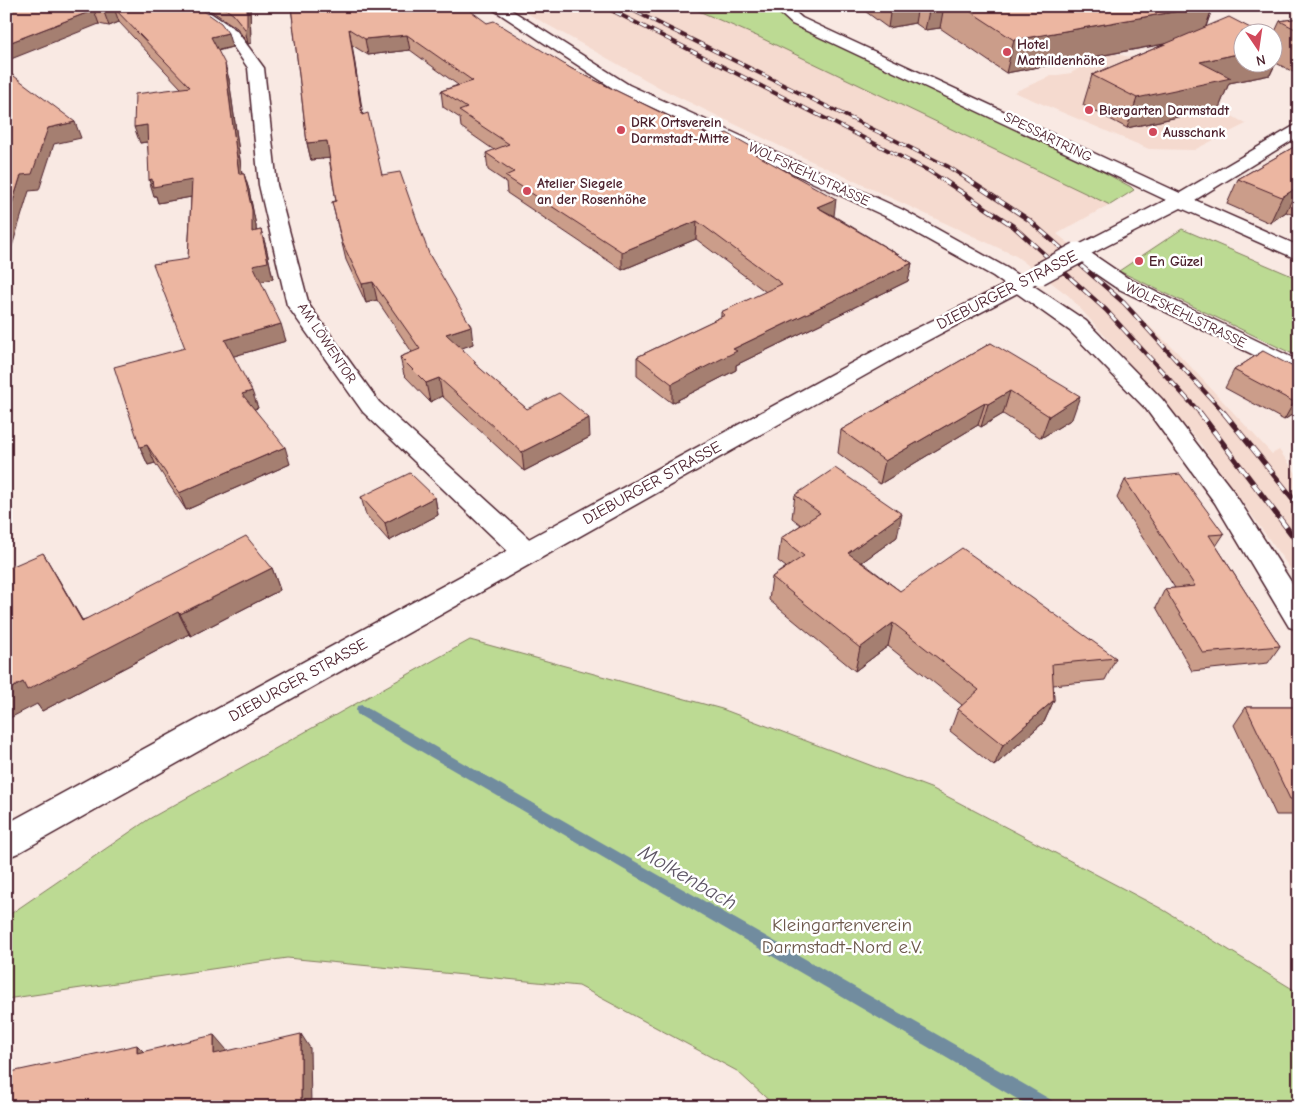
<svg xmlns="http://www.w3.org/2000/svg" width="1305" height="1113" viewBox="0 0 1305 1113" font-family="'Comic Neue',sans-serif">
<rect width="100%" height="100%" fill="#f9e9e3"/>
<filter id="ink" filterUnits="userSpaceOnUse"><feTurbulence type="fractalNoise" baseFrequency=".02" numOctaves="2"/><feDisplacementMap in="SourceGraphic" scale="10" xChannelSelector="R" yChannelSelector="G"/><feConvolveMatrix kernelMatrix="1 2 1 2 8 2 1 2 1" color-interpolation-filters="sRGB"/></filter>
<g filter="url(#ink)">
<path fill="#f5dacf" d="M 514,6 L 696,6 L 1121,198 L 1057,234 L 1104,271 L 1095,276 L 1175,350 L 1272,454 L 1279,450 L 1299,477 L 1299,581 L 1197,439 L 1069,296 L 1016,256 L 790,151 L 664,90 Z
M 1107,52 L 1130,57 L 1246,124 L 1194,150 L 1149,149 L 1014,92 L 1051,76 L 1071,73 Z"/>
<path fill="#bcda93" stroke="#837c5f" d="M 687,6 L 760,6 L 971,100 L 1131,187 L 1134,190 L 1110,205 L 759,37 Z
M 1182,229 L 1299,279 L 1299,357 L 1119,271 Z
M 470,640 L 722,709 L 933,789 L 1162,909 L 1299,993 L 1299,1107 L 776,1107 L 737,1071 L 579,986 L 287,958 L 6,999 L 6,917 L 149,819 Z"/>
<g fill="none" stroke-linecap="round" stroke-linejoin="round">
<path fill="#718c9f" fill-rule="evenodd" d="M 362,705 L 1053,1101 L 1055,1107 L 1031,1107 L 357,714 L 356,710 L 357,706 Z"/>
<defs>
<path id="minor" d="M 183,6 L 200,6 L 236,30 L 264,68 L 277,185 L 309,305 L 379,402 L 537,546 L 541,553 L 537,560 L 527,563 L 517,560 L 363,412 L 287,305 L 259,185 L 248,68 L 226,36 Z
M 488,6 L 505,6 L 629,85 L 903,210 L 1007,268 L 1086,321 L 1162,399 L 1233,491 L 1299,594 L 1299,630 L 1289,627 L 1215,503 L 1146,409 L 1070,331 L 993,276 L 889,218 L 617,91 Z
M 1078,247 L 1085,249 L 1129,279 L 1299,361 L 1299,377 L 1115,287 L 1071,257 L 1068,253 L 1071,249 Z"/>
<path id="secondary" d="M 772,6 L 788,6 L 802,18 L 1180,193 L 1299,123 L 1299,136 L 1195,200 L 1299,246 L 1299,260 L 1181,208 L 1085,257 L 1078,259 L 1071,257 L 1068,253 L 1071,249 L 1166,200 L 792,24 Z
M 1039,268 L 1046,270 L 1049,274 L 1046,278 L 919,345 L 18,853 L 6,858 L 6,824 L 903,335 Z"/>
</defs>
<use href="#minor" stroke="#4a1f2b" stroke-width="3"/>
<use href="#secondary" stroke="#4a1f2b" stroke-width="3"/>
<use href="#minor" fill="#fff" fill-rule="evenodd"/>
<use href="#secondary" fill="#fff" fill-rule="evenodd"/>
<defs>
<path id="rail-far2" d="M 603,6 L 929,171 L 943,180
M 624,6 L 947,166 L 969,180"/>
<path id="rail-far1" d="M 942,179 L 1013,226 L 1106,310 L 1201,414
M 967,179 L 1029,220 L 1124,303 L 1225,414"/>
<path id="rail" d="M 1200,413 L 1299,544
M 1224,413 L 1299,506"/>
</defs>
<use href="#rail-far2" stroke="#4a1f2b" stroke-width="4"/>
<use href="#rail-far1" stroke="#4a1f2b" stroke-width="4.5"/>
<use href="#rail" stroke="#4a1f2b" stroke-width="5.5"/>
<use href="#rail-far2" stroke="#fff" stroke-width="2.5" stroke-dasharray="7" stroke-linecap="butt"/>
<use href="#rail-far1" stroke="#fff" stroke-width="3" stroke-dasharray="9" stroke-linecap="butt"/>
<use href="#rail" stroke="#fff" stroke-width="4" stroke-dasharray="11" stroke-linecap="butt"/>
<defs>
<path id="secondary-bridge" d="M 1039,274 L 1078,253"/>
</defs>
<use href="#secondary-bridge" stroke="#4a1f2b" stroke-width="24" stroke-linecap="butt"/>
<use href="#secondary-bridge" stroke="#fff" stroke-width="21"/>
</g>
<path fill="#cb9d8a" stroke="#4a1f2b" d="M 6,6 L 197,6 L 232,47 L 218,51 L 229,79 L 242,174 L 244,174 L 249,190 L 256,226 L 256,231 L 261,230 L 266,247 L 273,279 L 260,281 L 286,341 L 233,356 L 258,408 L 254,409 L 290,464 L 186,510 L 155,463 L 148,465 L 140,447 L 185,348 L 188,259 L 191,197 L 158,203 L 156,196 L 154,196 L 147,142 L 140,143 L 181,88 L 119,22 L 109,26 Z
M 204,6 L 250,6 L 251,43 L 248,44 L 237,28 Z
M 291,6 L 487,23 L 572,69 L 713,138 L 761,152 L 761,157 L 834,216 L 912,263 L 908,281 L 736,365 L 736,370 L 672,403 L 637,376 L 637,357 L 721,317 L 721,312 L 766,292 L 696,239 L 622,270 L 507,193 L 506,182 L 488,170 L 486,153 L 494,150 L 461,127 L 460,118 L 443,107 L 441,91 L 458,85 L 410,50 L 368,55 L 352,45 L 363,115 L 382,175 L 429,254 L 473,344 L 461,348 L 477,366 L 527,409 L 590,437 L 524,471 L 442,396 L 430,402 L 404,375 L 400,357 L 412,352 L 377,300 L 366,303 L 346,260 L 332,202 L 336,201 L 329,158 L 311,160 L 307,143 Z
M 858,6 L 1213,6 L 1206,27 L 1272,62 L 1272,38 L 1280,21 L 1299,18 L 1299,75 L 1276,63 L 1270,75 L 1229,83 L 1219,108 L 1127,128 L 1083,105 L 1092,75 L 1165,44 L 1006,73 L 940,28 L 925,30 L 915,23 L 888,28 Z
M 1299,144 L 1299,217 L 1286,212 L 1270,223 L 1227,204 L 1238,179 Z
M 991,343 L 1072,419 L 1041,438 L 1003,414 L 981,427 L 978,425 L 880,484 L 838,453 L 841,430 Z
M 1263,351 L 1299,410 L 1284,420 L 1225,388 L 1234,370 Z
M 1125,480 L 1224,534 L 1216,546 L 1280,646 L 1268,663 L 1192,671 L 1156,607 L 1165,589 L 1175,588 L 1117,498 Z
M 795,495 L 897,537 L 862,562 L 900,591 L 1116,658 L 1105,680 L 1053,685 L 1054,700 L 1044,722 L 994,766 L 950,731 L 958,709 L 962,705 L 888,646 L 855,671 L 769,600 L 772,577 L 786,567 L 778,561 L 781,538 L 801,525 L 792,518 Z
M 361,497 L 435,497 L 438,515 L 389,541 L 366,515 Z
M 272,568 L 280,590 L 191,636 L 189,634 L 42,711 L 37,704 L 12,637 L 56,575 L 82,620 Z
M 1246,707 L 1299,707 L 1299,815 L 1276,815 L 1234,725 Z"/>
<path fill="#a57f71" stroke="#4a1f2b" d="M 247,6 L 250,6 L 251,43 L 248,44 L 245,29 Z
M 891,6 L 918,6 L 915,23 L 888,28 Z
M 930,6 L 944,6 L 940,28 L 925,30 Z
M 1207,6 L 1213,6 L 1202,37 L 1006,73 L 1014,40 Z
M 114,8 L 119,22 L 109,26 L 104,12 Z
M 94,10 L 99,24 L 6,61 L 6,44 Z
M 349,29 L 352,45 L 365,132 L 362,115 Z
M 228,33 L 232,47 L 215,51 L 211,37 Z
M 407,35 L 410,50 L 368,55 L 365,39 Z
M 1283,46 L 1270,75 L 1229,83 L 1219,108 L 1127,128 L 1137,98 L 1200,62 L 1242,53 L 1242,62 L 1272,62 L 1272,48 Z
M 225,64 L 229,79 L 244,190 L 239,174 Z
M 75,122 L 81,138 L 54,144 L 39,190 L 29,191 L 6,266 L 6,223 L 21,175 L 48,128 Z
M 147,125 L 152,141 L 140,143 L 134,127 Z
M 327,141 L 331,158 L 311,160 L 307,143 Z
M 761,152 L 760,169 L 755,154 Z
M 244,174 L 249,190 L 256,226 L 257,248 L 252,232 Z
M 152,179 L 192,180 L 197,196 L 158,203 L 156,196 L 154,196 L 149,180 Z
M 1298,187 L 1286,212 L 1270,223 L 1282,197 Z
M 836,199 L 834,216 L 817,207 Z
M 697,221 L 696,239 L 622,270 L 622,252 Z
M 261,230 L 266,247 L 273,279 L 258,282 L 253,265 Z
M 912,263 L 908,281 L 736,365 L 736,370 L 672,403 L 672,384 L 733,349 Z
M 373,282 L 377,300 L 366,303 L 362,284 Z
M 281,324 L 286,341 L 231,357 L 225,340 Z
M 471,326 L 473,344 L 449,353 L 446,334 Z
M 439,378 L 442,396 L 430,402 L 426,383 Z
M 252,391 L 258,408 L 248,411 L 242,394 Z
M 1010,391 L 1003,414 L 981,427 L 988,404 Z
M 1080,396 L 1072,419 L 1041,438 L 1049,416 Z
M 1299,399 L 1299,410 L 1284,420 L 1294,402 Z
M 985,403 L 978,425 L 880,484 L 885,461 Z
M 589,418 L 590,437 L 524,471 L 522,452 Z
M 147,445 L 155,463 L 148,465 L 140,447 Z
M 285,447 L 290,464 L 186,510 L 179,493 Z
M 435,497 L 438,515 L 389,541 L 385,523 Z
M 902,514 L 897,537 L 844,575 L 848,553 Z
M 43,553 L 56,575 L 95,642 L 82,621 Z
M 272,568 L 280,590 L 191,636 L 180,614 Z
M 178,612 L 189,634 L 42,711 L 37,704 L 6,720 L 6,691 L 23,682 Z
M 893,623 L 888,646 L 855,671 L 860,648 Z
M 1054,700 L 1044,722 L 994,766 L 1003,745 Z
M 301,1034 L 310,1048 L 311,1107 L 301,1107 Z
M 214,1035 L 226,1049 L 225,1067 L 214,1054 Z
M 137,1045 L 150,1058 L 137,1053 Z"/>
<path fill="#ecb6a1" stroke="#4a1f2b" d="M 6,6 L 197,6 L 221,23 L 228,33 L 211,37 L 225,64 L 239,174 L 244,174 L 252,210 L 252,232 L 261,230 L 268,262 L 253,265 L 281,324 L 225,340 L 252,391 L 242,394 L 285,447 L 179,493 L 147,445 L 140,447 L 114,367 L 185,348 L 153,264 L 188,259 L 192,180 L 153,187 L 152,179 L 149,180 L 147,125 L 134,127 L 135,94 L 190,87 L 114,8 L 104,12 L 94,10 L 6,44 Z
M 221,6 L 247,6 L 247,29 L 245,29 L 233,14 Z
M 291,6 L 464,6 L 487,23 L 494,21 L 572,69 L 713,138 L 727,133 L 761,152 L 755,154 L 836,199 L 817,207 L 912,263 L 733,349 L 737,351 L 672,384 L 637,357 L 725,315 L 721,312 L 782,284 L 697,221 L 622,252 L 505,176 L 514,172 L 486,153 L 509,144 L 459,111 L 467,108 L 441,91 L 473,81 L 407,35 L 365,39 L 349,29 L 362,115 L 368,113 L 382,175 L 400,172 L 429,254 L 471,326 L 446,334 L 476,362 L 474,363 L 527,409 L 559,393 L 589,418 L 522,452 L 439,378 L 426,383 L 400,357 L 420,349 L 373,282 L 362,284 L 342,242 L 332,202 L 336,201 L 327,141 L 307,143 Z
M 962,6 L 1207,6 L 1014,40 Z
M 1229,17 L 1258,32 L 1242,32 L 1242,53 L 1200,62 L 1231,78 L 1137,98 L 1092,75 Z
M 1299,18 L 1299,31 L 1280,21 Z
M 1272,40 L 1283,46 L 1272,48 Z
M 6,70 L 75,122 L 48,128 L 32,174 L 21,175 L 6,223 Z
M 1299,144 L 1299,187 L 1298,187 L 1282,197 L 1238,179 Z
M 991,343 L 1080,396 L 1049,416 L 1010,391 L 988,404 L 985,403 L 885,461 L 841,430 Z
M 1263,351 L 1299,370 L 1299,399 L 1294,402 L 1234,370 Z
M 835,468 L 902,514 L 848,553 L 900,591 L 962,548 L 1116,658 L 1052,664 L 1054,700 L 1003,745 L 958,709 L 979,690 L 893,623 L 860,648 L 772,577 L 804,556 L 781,538 L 820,513 L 795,495 Z
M 410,473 L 435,497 L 385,523 L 361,497 Z
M 1180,474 L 1224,534 L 1209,535 L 1280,646 L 1203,653 L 1165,589 L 1195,586 L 1125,480 Z
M 246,536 L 272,568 L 180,614 L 178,612 L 27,690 L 23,682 L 6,691 L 6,640 L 12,637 L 6,626 L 6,569 L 43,553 L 82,621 Z
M 1246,707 L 1299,707 L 1299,799 L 1290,799 Z
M 301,1034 L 301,1107 L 6,1107 L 6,1073 L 137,1045 L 137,1053 L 214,1035 L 214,1054 Z"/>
</g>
<g fill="#d1495b" stroke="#fff" stroke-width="2">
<circle cx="1007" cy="52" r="5"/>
<circle cx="1089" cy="110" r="5"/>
<circle cx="621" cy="130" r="5"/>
<circle cx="1153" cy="132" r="5"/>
<circle cx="527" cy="191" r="5"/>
<circle cx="1139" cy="261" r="5"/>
</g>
<g text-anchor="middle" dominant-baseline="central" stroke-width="5" stroke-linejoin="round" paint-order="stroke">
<g font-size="14" font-weight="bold" fill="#4a1f2b" stroke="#fff" text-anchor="start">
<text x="1017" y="44">Hotel<tspan x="1017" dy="16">Mathildenhöhe</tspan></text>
<text x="1099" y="110">Biergarten Darmstadt</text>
<text x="631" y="122">DRK Ortsverein<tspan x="631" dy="16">Darmstadt-Mitte</tspan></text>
<text x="1163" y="132">Ausschank</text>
<text x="537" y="183">Atelier Siegele<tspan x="537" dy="16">an der Rosenhöhe</tspan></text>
<text x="1149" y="261">En Güzel</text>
</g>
<g font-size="14" fill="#4a1f2b" stroke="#fff">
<text transform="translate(1048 137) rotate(26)">SPESSARTRING</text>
<text transform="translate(809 174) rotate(25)">WOLFSKEHLSTRASSE</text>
<text transform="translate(1186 315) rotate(26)">WOLFSKEHLSTRASSE</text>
<text transform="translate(327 343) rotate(56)">AM LÖWENTOR</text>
</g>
<g font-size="16" fill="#4a1f2b" stroke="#fff">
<text transform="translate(1007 290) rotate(-27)">DIEBURGER STRASSE</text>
<text transform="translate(652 483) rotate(-29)">DIEBURGER STRASSE</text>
<text transform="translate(298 680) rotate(-29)">DIEBURGER STRASSE</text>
</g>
<g font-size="19" fill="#6c574a" stroke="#fff">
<text x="842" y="925">Kleingartenverein<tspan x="842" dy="22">Darmstadt-Nord e.V.</tspan></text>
</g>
<g font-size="21" font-style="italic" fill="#5e5565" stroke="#fff">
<text transform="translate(688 877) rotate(30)">Molkenbach</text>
</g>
</g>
<rect width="1305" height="1113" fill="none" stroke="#fff" stroke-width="25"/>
<rect x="12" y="12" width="1280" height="1088" fill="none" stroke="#4a1f2b" stroke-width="2" filter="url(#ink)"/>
<g transform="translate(1258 48) rotate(167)"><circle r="24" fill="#ffffff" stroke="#b7a5aa"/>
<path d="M0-4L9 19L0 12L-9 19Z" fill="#d1495b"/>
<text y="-8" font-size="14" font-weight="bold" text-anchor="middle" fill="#4a1f2b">N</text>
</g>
</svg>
